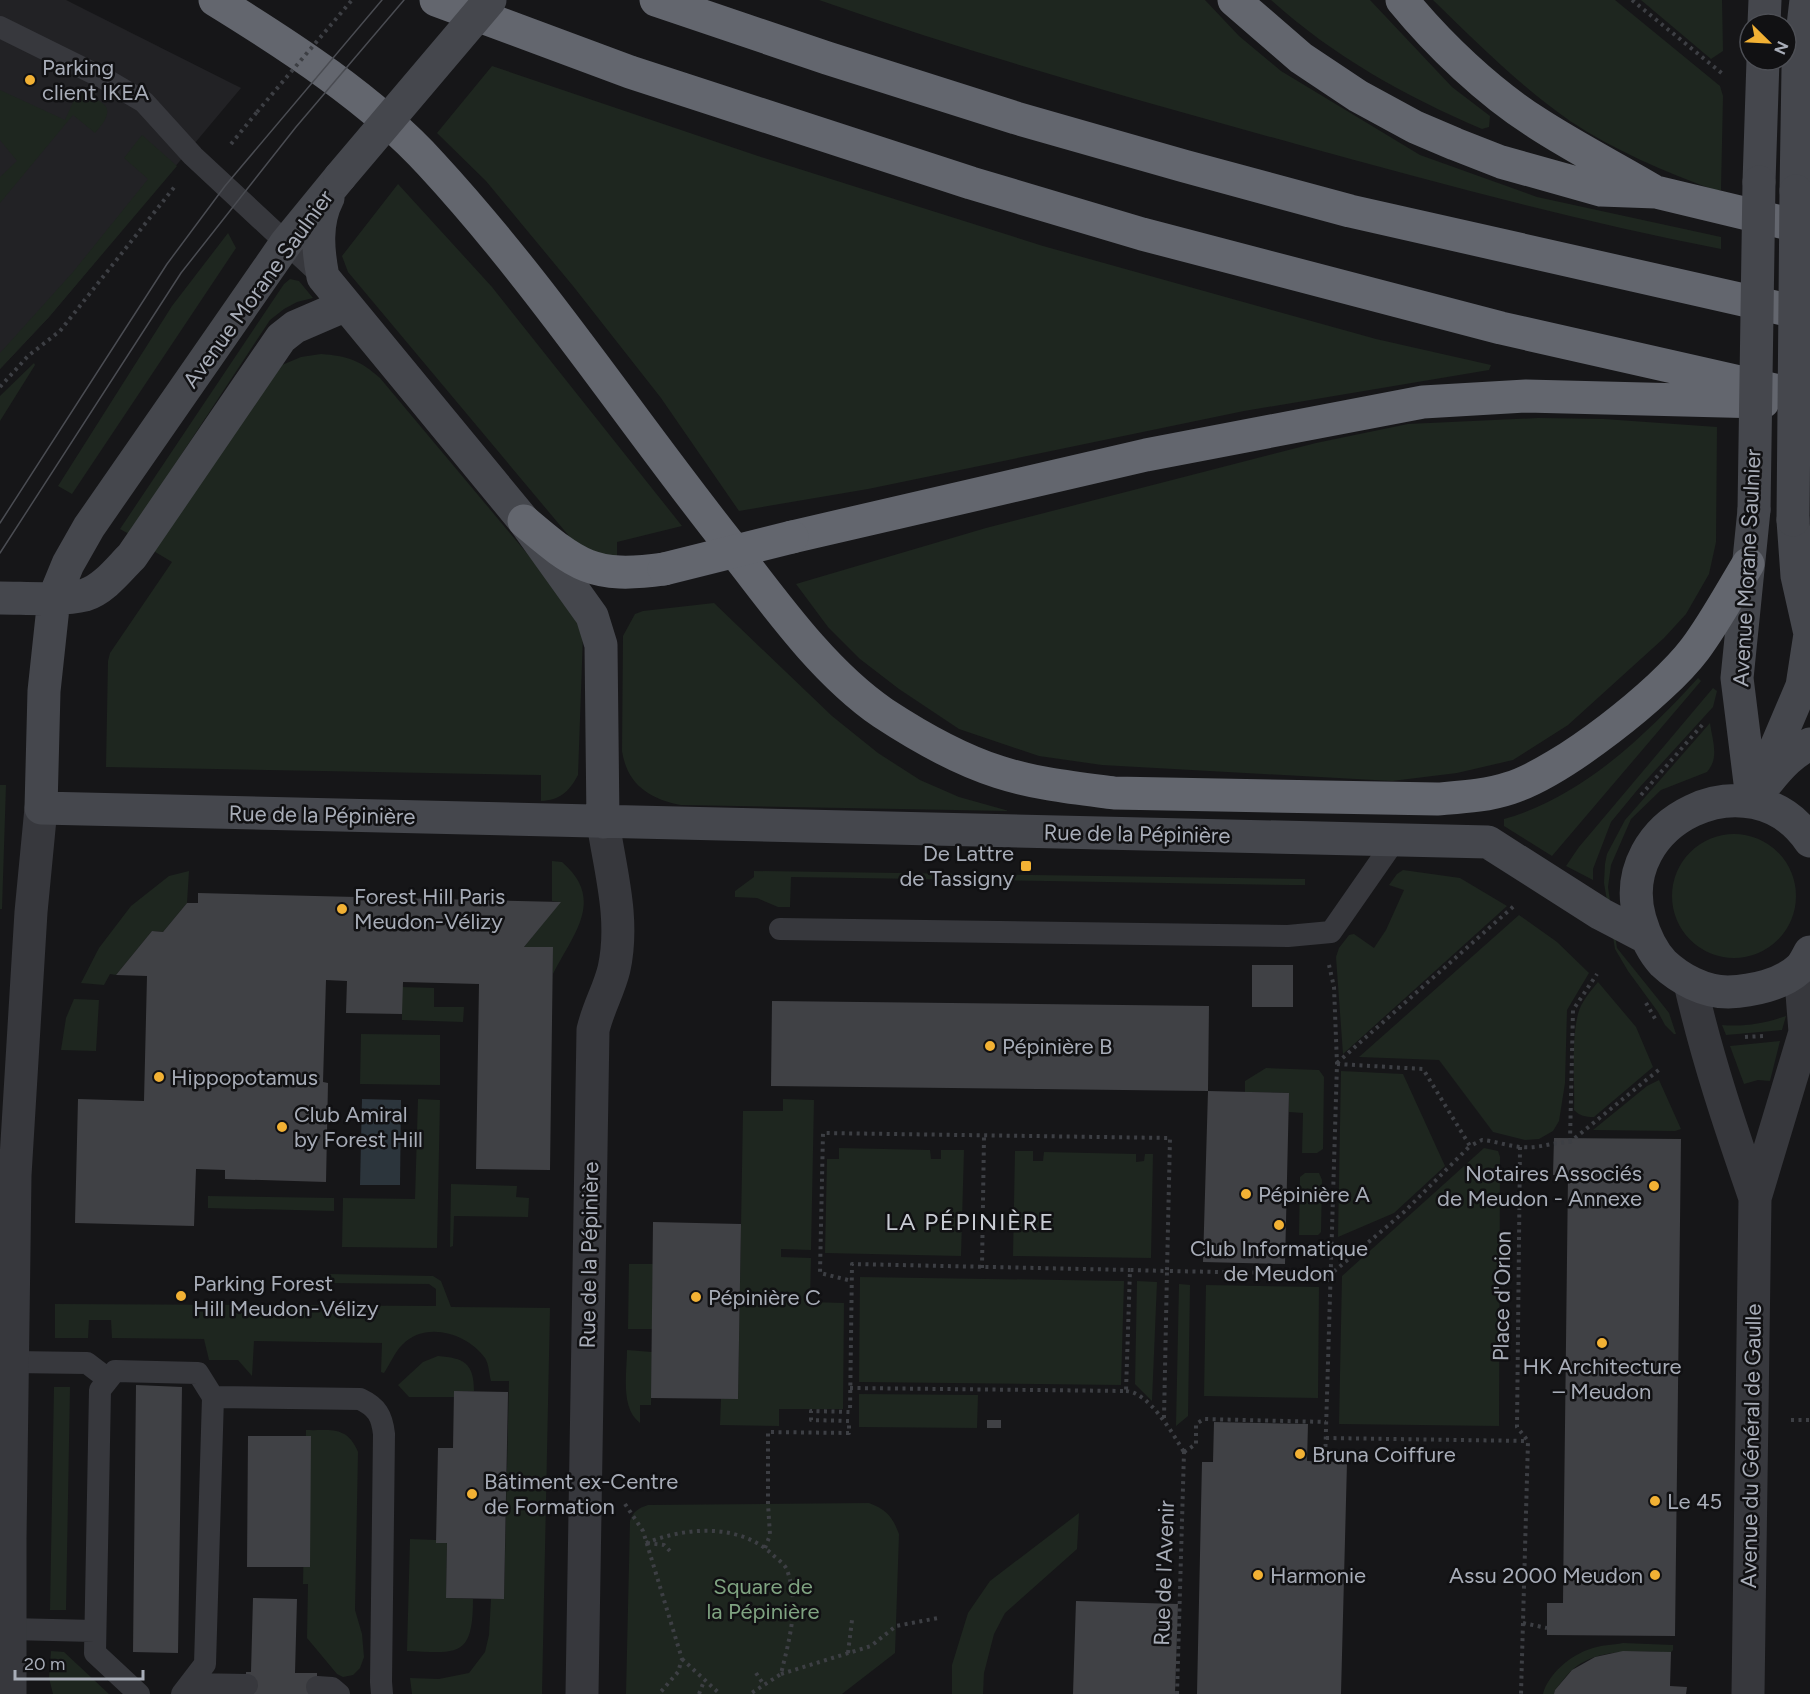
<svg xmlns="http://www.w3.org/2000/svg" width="1810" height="1694" viewBox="0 0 1810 1694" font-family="Figtree,sans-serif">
<rect width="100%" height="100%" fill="#161618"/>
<path fill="#222225" d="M 0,0 L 66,0 L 241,88 L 49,317 L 0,369 Z"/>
<path fill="#1e261f" d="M 819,0 L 1205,0 L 1239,36 L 1281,71 L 1420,155 L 1537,197 L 1721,237 L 1721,249 C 1578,221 1437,183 1296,144 C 1136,100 976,55 819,0 Z
M 1271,0 L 1370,0 L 1452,87 L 1490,116 L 1489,127 L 1482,129 C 1405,96 1333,56 1271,0 Z
M 1433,0 L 1615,0 L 1720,86 L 1723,96 L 1721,190 L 1714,190 C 1666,172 1613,150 1570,121 C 1521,87 1475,41 1433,0 Z
M 1641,0 L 1722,0 L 1723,51 L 1711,59 Z
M 492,66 L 758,156 L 1043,246 L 1376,339 L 1491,365 L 1489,370 L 1244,411 L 868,489 L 739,511 L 661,398 L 573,286 L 486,181 L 437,133 Z
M 0,90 L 65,120 L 78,91 C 105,103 119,106 95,133 L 73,115 L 0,203 L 0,177 L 17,161 L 0,140 Z
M 142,135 L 177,166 L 49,317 L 0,369 L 0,353 L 73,272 L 148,179 L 124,158 Z
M 398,184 L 492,287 L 682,526 L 617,542 L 617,559 L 584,554 L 348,272 L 342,256 Z
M 228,233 L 236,248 L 72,494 L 58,486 L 172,306 Z
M 290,279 L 299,281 L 313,298 L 297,302 L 284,309 L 270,320 L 129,534 L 120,529 L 284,284 Z
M 321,354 C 347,356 360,360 380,378 L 566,600 L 583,635 L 578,775 C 569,792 560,800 541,801 L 541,775 L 106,767 L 108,661 L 110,653 L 172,562 L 152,550 L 282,365 L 301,357 Z
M 34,363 L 35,365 L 0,421 L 0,396 Z
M 1538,418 L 1604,419 L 1717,427 L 1716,542 L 1709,574 L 1686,614 L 1664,638 L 1568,725 L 1513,760 L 1457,773 L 1392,781 L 1102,765 L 1039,756 L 959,729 L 899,689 L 860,659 L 828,627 L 796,584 L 986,528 L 1316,443 L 1408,424 Z
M 714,603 L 832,716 L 878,753 L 920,780 L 959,797 L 1009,811 L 681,805 C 649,799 627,784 622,751 L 623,636 L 635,614 L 643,611 Z
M 1698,678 L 1701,681 L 1552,856 L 1504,826 L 1504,819 C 1582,797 1645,736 1698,678 Z
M 1713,688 L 1717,691 L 1713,707 L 1639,788 L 1611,822 L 1593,869 L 1593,880 L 1566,866 L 1579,847 Z
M 1710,723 C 1712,740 1720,757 1707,772 L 1661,790 L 1631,819 L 1611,865 L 1608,887 L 1617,948 L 1662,1004 L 1669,1013 L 1676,1034 L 1674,1034 L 1665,1025 L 1658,1012 L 1628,971 L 1615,949 L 1604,883 L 1605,864 L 1607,854 L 1625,820 Z
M 0,785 L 6,785 L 2,909 L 0,909 Z
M1672 896a62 62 0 1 1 124 0a62 62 0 1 1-124 0Z
M 552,861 L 562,862 C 606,900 573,934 553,974 L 553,948 L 524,947 L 560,902 L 552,901 Z
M 1403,870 L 1460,878 L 1507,906 L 1343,1054 L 1336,957 L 1339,948 L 1349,935 L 1354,934 L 1374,948 L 1386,930 L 1404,890 L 1389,885 L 1397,874 Z
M 189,871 L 187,903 L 163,932 L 152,931 L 116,975 L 110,974 L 104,985 L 81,983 L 99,948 L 131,906 L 169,876 Z
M 754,871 L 1305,879 L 1305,885 L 1292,885 L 791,877 L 790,907 L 778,907 L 757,898 L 735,897 L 735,891 L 754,877 Z
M 1519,915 L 1557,942 L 1589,973 L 1567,1010 L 1565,1083 L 1559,1121 L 1553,1131 L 1539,1139 L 1525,1140 L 1493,1132 L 1439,1060 L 1359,1057 Z
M 1598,982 L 1636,1027 L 1653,1067 L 1594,1117 C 1585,1117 1580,1116 1574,1110 C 1575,1080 1571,1043 1578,1014 C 1581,1002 1590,992 1598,982 Z
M 402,987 L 434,988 L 434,1007 L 464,1007 L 463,1022 L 402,1020 Z
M 74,999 L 99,1000 L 96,1051 L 61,1050 L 66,1018 Z
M 1786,1016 L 1782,1030 L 1726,1035 L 1722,1025 C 1745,1027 1765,1023 1786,1016 Z
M 361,1034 L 440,1035 L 440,1085 L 360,1084 Z
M 1780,1041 L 1770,1081 L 1758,1080 L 1744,1084 L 1730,1046 Z
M 1266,1068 L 1319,1070 L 1324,1077 L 1323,1149 L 1317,1153 L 1302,1153 L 1303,1113 L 1289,1112 L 1289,1093 L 1245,1092 L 1245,1081 Z
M 1341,1071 L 1403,1074 L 1445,1166 L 1394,1213 L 1338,1237 Z
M 1659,1080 L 1681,1129 L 1675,1131 L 1593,1130 L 1647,1086 Z
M 418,1099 L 440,1100 L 437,1248 L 342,1247 L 343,1198 L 415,1199 Z
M 783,1099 L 814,1100 L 811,1250 L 781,1249 L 781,1257 L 811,1258 L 810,1302 L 844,1303 L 843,1409 L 779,1409 L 779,1426 L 720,1425 L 721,1399 L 738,1399 L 743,1111 L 783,1111 Z
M 839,1148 L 930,1150 L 931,1159 L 941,1159 L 941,1150 L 964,1150 L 961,1256 L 825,1253 L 827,1159 L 839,1159 Z
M 1484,1148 L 1498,1151 L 1500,1157 L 1499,1426 L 1339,1424 L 1342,1276 Z
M 1015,1151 L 1033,1151 L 1033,1161 L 1043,1161 L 1044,1152 L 1136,1154 L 1136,1162 L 1144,1161 L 1145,1154 L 1153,1154 L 1151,1258 L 1013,1256 Z
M 1305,1173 L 1319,1173 L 1322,1180 L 1321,1232 L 1318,1235 L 1299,1235 L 1300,1177 Z
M 451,1184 L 517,1186 L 516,1197 L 529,1198 L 528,1217 L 454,1216 L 453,1246 L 450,1247 Z
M 208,1196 L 334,1198 L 334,1211 L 208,1208 Z
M 629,1264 L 653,1264 L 652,1329 L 628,1329 Z
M 328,1274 L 433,1276 L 441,1281 L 451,1307 L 550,1308 L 542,1694 L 412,1694 L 410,1678 L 439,1679 L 469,1673 L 485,1652 L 489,1635 L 491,1599 L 504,1599 L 509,1381 L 491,1381 C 489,1374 489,1364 485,1358 C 468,1334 426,1320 402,1345 C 395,1352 390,1364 384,1373 L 381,1372 L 382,1343 L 254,1341 L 252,1376 L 238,1360 L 209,1360 L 204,1339 L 112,1338 L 111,1320 L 89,1320 L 88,1338 L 55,1338 L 55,1304 L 436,1306 L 436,1289 L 429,1284 L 324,1283 L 323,1278 Z
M 860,1277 L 1124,1281 L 1121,1385 L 859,1382 Z
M 1137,1281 L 1157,1282 L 1152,1401 L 1135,1384 Z
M 1179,1284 L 1190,1285 L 1188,1416 L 1176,1426 Z
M 1206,1285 L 1319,1287 L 1318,1398 L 1204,1396 Z
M 627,1350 L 652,1352 L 651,1405 L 640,1405 L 640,1423 C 620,1408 627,1373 627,1350 Z
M 438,1356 C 464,1358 474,1363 474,1391 L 454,1391 L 454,1397 L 409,1397 L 398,1385 L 423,1362 Z
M 54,1387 L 70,1387 L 66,1610 L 50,1610 Z
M 859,1394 L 978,1395 L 977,1428 L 859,1427 Z
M 306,1430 C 330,1431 347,1425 358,1452 L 355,1610 L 362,1634 L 364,1657 L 360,1668 L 353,1675 L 343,1677 L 337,1674 L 307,1638 L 308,1584 L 303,1584 Z
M 869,1503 C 887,1510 892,1516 899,1534 L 895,1653 L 842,1694 L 626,1694 L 630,1521 C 633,1511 639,1508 648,1505 Z
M 1079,1513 L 1077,1549 L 1005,1613 L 994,1634 L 984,1673 L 983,1694 L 952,1694 L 952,1665 L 968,1613 L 990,1581 Z
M 410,1539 L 436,1540 L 437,1543 L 447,1543 L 446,1598 L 473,1599 C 473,1658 458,1653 407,1651 Z
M 1623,1643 L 1673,1645 L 1673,1650 L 1671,1652 C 1638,1652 1596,1646 1570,1672 C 1565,1677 1560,1684 1555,1690 L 1554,1694 L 1543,1694 C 1548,1674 1571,1655 1590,1649 C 1600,1645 1613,1645 1623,1643 Z
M 51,1651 L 64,1652 L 109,1694 L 53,1694 L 49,1678 Z"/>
<path fill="#2c353c" d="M 362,1099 L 401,1100 L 400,1185 L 360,1185 Z"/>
<path fill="#404145" d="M 198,893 L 561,902 L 524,947 L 553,947 L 550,1170 L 476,1169 L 479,984 L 403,982 L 402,1014 L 346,1013 L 347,981 L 326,980 L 323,1082 L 328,1083 L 326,1182 L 225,1179 L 225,1170 L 196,1169 L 194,1226 L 75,1223 L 78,1099 L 144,1101 L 147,976 L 116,975 L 152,931 L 163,932 L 187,903 L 198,903 Z
M 1252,965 L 1293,965 L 1293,1007 L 1252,1007 Z
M 772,1001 L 1209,1006 L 1208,1091 L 771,1086 Z
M 1208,1091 L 1289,1093 L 1285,1264 L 1203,1262 Z
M 1554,1138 L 1681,1139 L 1675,1636 L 1547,1635 L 1547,1603 L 1563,1603 L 1564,1510 L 1568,1175 L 1553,1175 Z
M 653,1222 L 741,1224 L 738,1399 L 651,1398 Z
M 136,1385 L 182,1387 L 178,1653 L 133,1652 Z
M 454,1391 L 508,1392 L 504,1599 L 446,1598 L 447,1543 L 436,1543 L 438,1448 L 453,1448 Z
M 987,1420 L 1001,1420 L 1001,1428 L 987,1428 Z
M 1214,1422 L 1308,1424 L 1307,1461 L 1347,1462 L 1341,1694 L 1197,1694 L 1202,1462 L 1213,1462 Z
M 248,1436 L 311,1436 L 310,1567 L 247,1567 Z
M 253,1598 L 297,1599 L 295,1673 L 317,1673 L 317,1694 L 246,1694 L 246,1672 L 251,1672 Z
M 1076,1601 L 1178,1604 L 1175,1694 L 1073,1694 Z
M 1623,1651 L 1671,1652 L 1670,1686 L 1687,1687 L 1686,1694 L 1554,1694 L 1555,1690 L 1572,1670 L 1595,1657 Z"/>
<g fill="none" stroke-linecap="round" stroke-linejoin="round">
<path stroke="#3d3f44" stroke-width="4" stroke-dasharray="3 4.5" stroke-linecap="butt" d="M 1632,0 L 1724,75
M 231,144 L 257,112
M 0,387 L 28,356 L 60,331 L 176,185
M 1641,795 L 1703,724
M 1646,1003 L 1657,1022
M 1745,1037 L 1764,1036
M 1337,1063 L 1515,905
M 1337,1064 L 1423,1069 L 1470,1146 L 1482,1140 C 1495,1141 1508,1146 1521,1147 C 1539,1149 1552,1142 1570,1142 L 1661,1068
M 1570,1141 L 1573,1010 L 1597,974
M 1520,1147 L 1517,1427 L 1528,1441 L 1521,1694
M 982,1268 L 984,1136
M 850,1388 L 1126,1391 L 1130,1270 L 1167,1271 L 1170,1138 L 823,1133 L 820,1273 L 852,1281
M 1126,1391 C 1149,1392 1173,1434 1184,1452
M 1164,1418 L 1167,1271 L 1331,1274 L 1404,1212 L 1470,1146
M 1791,1420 L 1810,1420
M 1326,1438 L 1527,1441
M 1184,1452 L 1196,1444 L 1196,1424 L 1204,1419 L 1326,1422
M 1325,1462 L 1337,1064 L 1334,987 L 1329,965
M 625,1504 L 643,1531 L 682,1659 L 678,1672 L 659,1694
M 646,1543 C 686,1527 738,1523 772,1554 C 777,1559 785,1564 787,1570 C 800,1605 789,1640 781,1674 L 750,1694
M 647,1543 L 664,1545 L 672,1553
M 765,1548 L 770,1535 L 768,1504 L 768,1432 L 849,1433 L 849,1421 L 811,1420 L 811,1411 L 850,1412 L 852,1264 L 1130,1270
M 1523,1623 L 1547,1628
M 848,1653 L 852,1620
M 682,1659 L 720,1694
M 756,1673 L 764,1685
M 781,1674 L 871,1646 L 896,1626 L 938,1618
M 699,1694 L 704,1681
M 1177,1694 L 1184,1452"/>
<path stroke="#37383d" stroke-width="22" d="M 0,27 L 105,79 L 144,102 L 193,156 L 323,277
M 780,929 L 1288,936 L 1331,932 L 1395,840
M 13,1362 L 87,1363 L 108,1379
M 10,1629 L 95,1631
M 190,1684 L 247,1685
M 317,1687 L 332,1688 L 339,1694
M 139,1694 L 95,1653 L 100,1390 L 115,1371 L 198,1373 L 213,1397
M 182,1694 L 205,1664 L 213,1397 L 360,1399 C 377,1407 382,1416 384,1434 L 381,1682 L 382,1694"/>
<path stroke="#37383d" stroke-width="33" d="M 1690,983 C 1707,1058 1730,1126 1755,1198
M 10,1694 L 10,1539 L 15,1175 L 31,912 L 41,808
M 582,1694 L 593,1030 C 598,1008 609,990 614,969 C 625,919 610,870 603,822
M 1748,1694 L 1755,1198 L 1805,1032 L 1800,968"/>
<path stroke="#45474d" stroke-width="33" d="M 1764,24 L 1765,0
M 340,177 L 286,243 L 89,527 L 68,564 L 54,598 L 44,691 L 41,808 L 1488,842 L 1601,914 L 1645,937
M 1759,182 L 1763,60
M 1796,191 L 1798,69 L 1806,0
M 328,198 C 315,223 318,251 323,277 L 524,521 L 592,616 L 601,645 L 603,822
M 0,598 C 26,598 60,601 85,595 C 104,589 119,569 132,556 L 281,338 L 295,327 L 346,305
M 1768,781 C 1781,765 1792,753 1810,744
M 1752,799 L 1737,678 L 1754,510
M 1753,801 L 1802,686 L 1810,634 L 1797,576 L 1793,520
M 1810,841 C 1751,754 1612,821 1640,919 C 1645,936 1651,950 1663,963 C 1680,979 1704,992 1728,992 C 1752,991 1782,985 1800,968 C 1804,964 1807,957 1810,952"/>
<path stroke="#63666e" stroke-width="33" d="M 215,0 C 288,45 373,100 431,164 C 541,283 629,418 729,544 C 774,602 822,671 883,713 C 918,736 958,759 999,772 C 1036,784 1075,788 1114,793 L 1437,799 C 1462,797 1486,796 1510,788 C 1561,772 1662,693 1695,649 C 1715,622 1731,592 1748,564
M 436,0 L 630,72 L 971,183 L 1142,234 L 1501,328 L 1810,398
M 656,0 L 827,58 L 1016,118 L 1184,166 L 1350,211 L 1810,315
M 1234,0 L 1301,58 L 1358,96 L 1415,127 L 1455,144 L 1501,162 L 1601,190 L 1656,192 L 1810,229
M 1402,0 C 1438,44 1488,92 1537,123 C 1574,147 1613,167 1652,190
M 524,521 C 577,566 593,579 664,569
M 792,537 L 1146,455 L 1423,402 L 1526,396 L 1763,402"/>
<path stroke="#4a4c52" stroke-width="1.5" d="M 0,523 L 167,264 L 225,186 L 382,0
M 0,553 L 181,273 L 296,127 L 404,0"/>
<path stroke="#3d3f44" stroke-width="4" stroke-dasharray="3 4.5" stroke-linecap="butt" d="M 257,112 L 352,0"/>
<path stroke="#45474d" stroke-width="33" d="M 340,177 L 490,0
M 1754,510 L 1759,182
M 1793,520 L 1796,191"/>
<path stroke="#63666e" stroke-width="33" d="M 664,569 L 792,537"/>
</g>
<g fill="#f2b134" stroke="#111113" stroke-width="2">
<circle cx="30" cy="80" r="6"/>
<rect x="1020" y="860" width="12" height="12" rx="3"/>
<circle cx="342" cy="909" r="6"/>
<circle cx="990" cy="1046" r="6"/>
<circle cx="159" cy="1077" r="6"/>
<circle cx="282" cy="1127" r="6"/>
<circle cx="1654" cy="1186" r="6"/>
<circle cx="1246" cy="1194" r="6"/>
<circle cx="1279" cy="1225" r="6"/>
<circle cx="181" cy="1296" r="6"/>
<circle cx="696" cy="1297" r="6"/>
<circle cx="1602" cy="1343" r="6"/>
<circle cx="1300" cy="1454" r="6"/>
<circle cx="472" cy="1494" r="6"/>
<circle cx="1655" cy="1501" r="6"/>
<circle cx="1258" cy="1575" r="6"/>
<circle cx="1655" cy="1575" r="6"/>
</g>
<g text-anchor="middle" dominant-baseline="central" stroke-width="5" stroke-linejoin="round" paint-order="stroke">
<g font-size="22" fill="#a8adb8" stroke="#111113" text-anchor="start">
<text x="42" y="67">Parking<tspan x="42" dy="25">client IKEA</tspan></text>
<text x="1014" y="853" text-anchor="end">De Lattre<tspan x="1014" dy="25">de Tassigny</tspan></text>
<text x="354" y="896">Forest Hill Paris<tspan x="354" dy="25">Meudon-Vélizy</tspan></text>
<text x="1002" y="1046">Pépinière B</text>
<text x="171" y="1077">Hippopotamus</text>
<text x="294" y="1114">Club Amiral<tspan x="294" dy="25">by Forest Hill</tspan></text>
<text x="1642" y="1173" text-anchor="end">Notaires Associés<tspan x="1642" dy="25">de Meudon - Annexe</tspan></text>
<text x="1258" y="1194">Pépinière A</text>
<text x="1279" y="1248" text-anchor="middle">Club Informatique<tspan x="1279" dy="25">de Meudon</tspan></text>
<text x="193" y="1283">Parking Forest<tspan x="193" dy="25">Hill Meudon-Vélizy</tspan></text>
<text x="708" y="1297">Pépinière C</text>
<text x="1602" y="1366" text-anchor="middle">HK Architecture<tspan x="1602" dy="25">– Meudon</tspan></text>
<text x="1312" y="1454">Bruna Coiffure</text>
<text x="484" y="1481">Bâtiment ex-Centre<tspan x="484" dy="25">de Formation</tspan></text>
<text x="1667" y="1501">Le 45</text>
<text x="1270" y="1575">Harmonie</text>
<text x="1643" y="1575" text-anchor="end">Assu 2000 Meudon</text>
</g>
<g font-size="22" fill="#a8adb8" stroke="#111113">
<text transform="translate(258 289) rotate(-54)">Avenue Morane Saulnier</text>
<text transform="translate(1747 568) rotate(-87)">Avenue Morane Saulnier</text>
<text transform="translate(322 815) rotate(1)">Rue de la Pépinière</text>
<text transform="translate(1137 834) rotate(1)">Rue de la Pépinière</text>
<text transform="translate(589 1255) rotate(-89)">Rue de la Pépinière</text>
<text transform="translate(1502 1296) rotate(-89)">Place d'Orion</text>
<text transform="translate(1751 1446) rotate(-89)">Avenue du Général de Gaulle</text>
<text transform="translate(1164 1573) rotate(-88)">Rue de l'Avenir</text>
</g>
<g font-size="22" fill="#7fa381" stroke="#111113">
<text x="763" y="1586">Square de<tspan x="763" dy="25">la Pépinière</tspan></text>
</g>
<g font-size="24" letter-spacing="1.5" fill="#c9ccd4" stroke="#111113">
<text x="970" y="1221">LA PÉPINIÈRE</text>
</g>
</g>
<g transform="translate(1768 42) rotate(114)"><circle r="28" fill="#111113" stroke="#4d4f55" stroke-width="1.5"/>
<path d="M0-4.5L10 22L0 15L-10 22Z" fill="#f2b134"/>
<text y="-9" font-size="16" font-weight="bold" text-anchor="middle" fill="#a8adb8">N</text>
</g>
<path d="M15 1670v9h128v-9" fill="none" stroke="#a8adb8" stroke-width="3"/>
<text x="24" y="1670" font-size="18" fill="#a8adb8" stroke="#111113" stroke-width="4.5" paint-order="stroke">20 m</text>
</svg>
